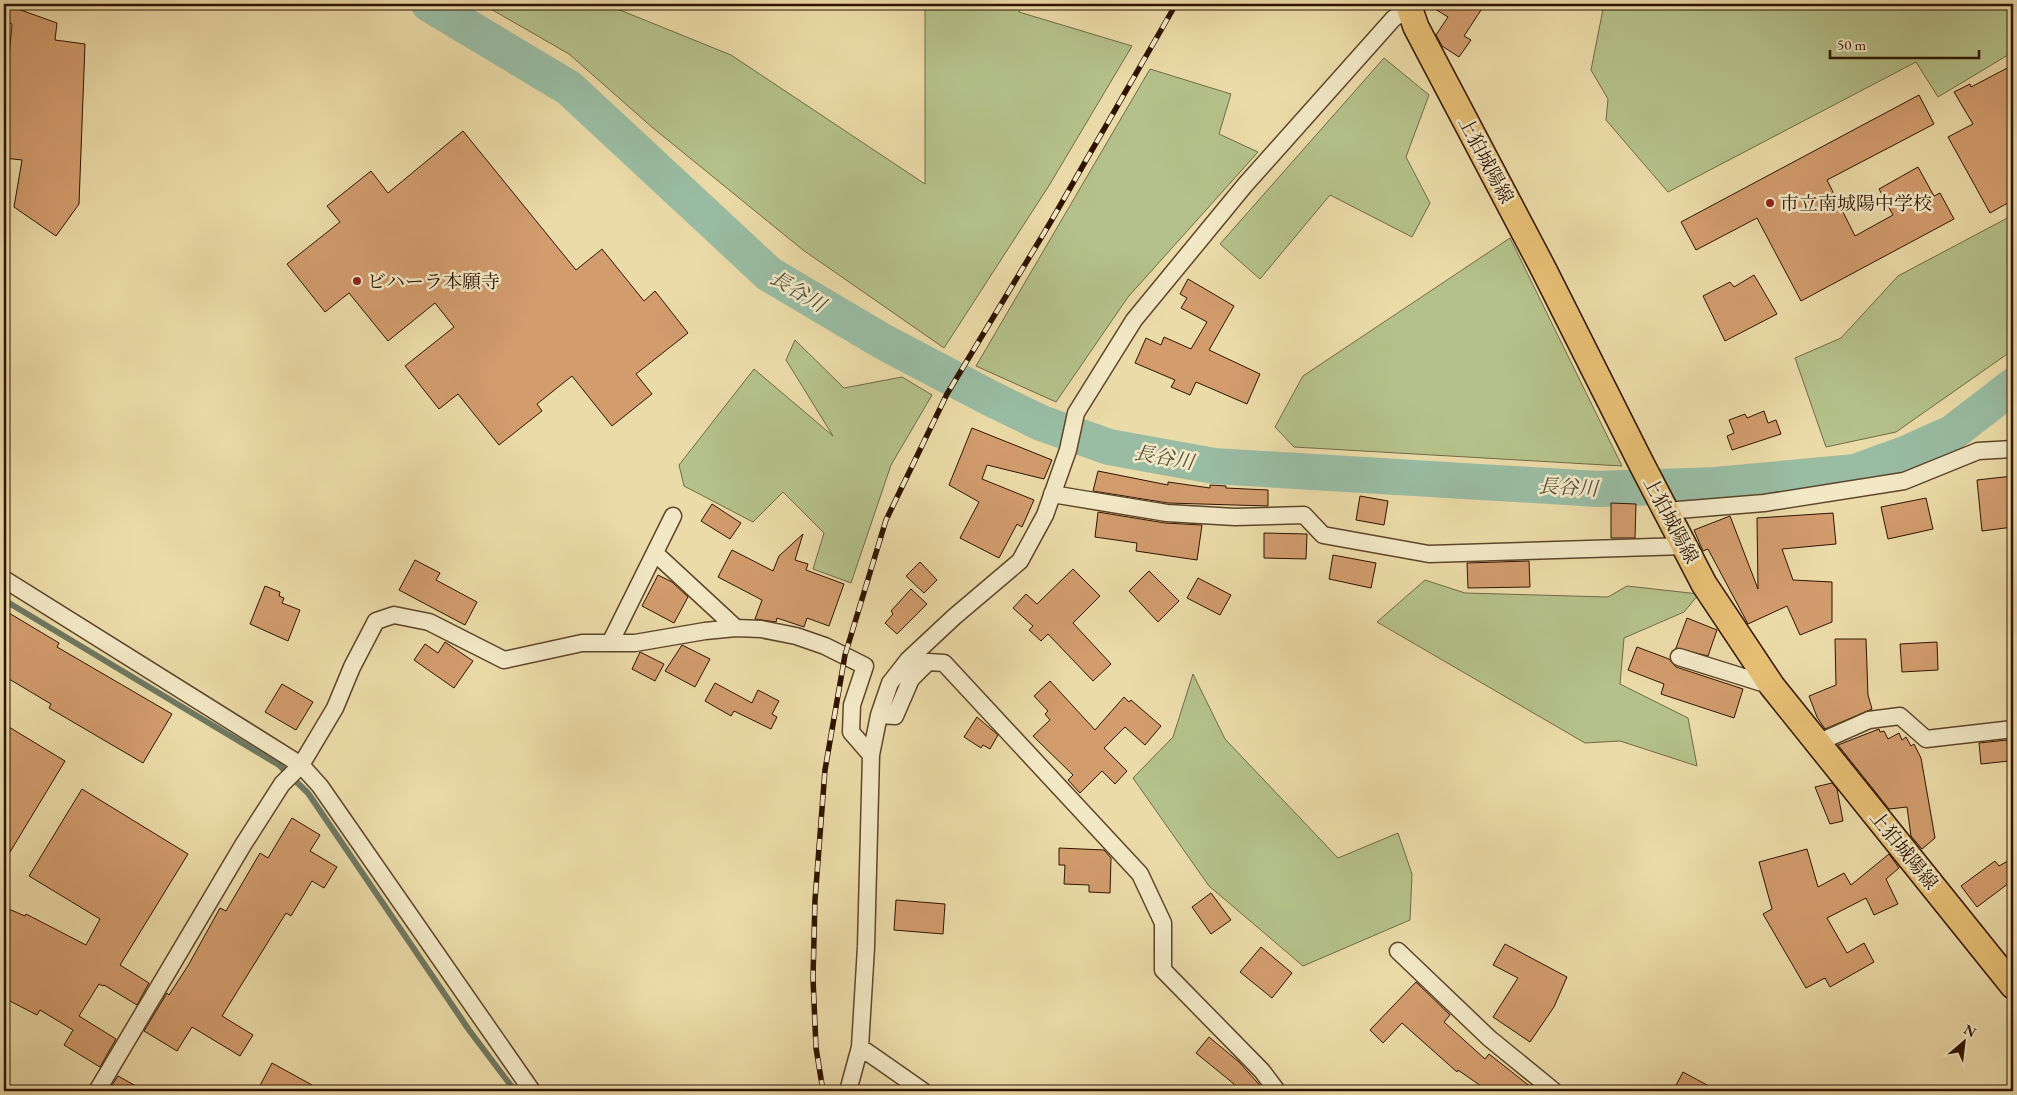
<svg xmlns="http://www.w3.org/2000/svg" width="2017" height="1095" viewBox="0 0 2017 1095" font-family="'EB Garamond','Noto Serif JP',serif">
<rect width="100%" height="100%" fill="#ebdba8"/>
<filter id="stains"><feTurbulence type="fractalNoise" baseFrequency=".004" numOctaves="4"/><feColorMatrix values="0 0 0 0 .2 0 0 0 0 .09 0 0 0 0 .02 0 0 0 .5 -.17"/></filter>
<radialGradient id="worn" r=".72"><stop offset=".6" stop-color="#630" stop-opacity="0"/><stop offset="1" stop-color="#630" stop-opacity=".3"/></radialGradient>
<path fill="#b5c18a" stroke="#726a45" d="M 482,4 L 605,4 L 731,55 L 925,184 L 925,4 L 1022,4 L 1019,12 L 1132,46 L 1050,184 L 944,348 L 803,250 L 653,128 L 569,54 Z
M 1604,4 L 2013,4 L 2013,52 L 1938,97 L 1916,62 L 1668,192 L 1606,120 L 1608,99 L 1591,70 Z
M 1384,58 L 1429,95 L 1406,157 L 1430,203 L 1412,237 L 1330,195 L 1260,279 L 1220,244 Z
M 1150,69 L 1231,94 L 1219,134 L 1258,152 L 1128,297 L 1056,402 L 976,366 Z
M 2013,215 L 2013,350 L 1896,432 L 1826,447 L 1795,358 L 1841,338 L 1898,276 Z
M 1510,238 L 1622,466 L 1294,447 L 1275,427 L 1303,376 Z
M 795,340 L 844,388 L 902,377 L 932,395 L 891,465 L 851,583 L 813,569 L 824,533 L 783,492 L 753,522 L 684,486 L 679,465 L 754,369 L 833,436 L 786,360 Z
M 1425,580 L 1465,593 L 1608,597 L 1627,586 L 1699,594 L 1684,612 L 1624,638 L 1620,684 L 1688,718 L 1697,766 L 1620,741 L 1585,743 L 1377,622 Z
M 1193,674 L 1225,739 L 1338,858 L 1398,833 L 1412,874 L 1410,920 L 1303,966 L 1209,886 L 1133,778 L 1173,737 Z"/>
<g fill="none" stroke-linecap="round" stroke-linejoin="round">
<path stroke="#6f7862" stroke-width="6" d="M 4,600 L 279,765 L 308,793 L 469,1030 L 515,1091"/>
<path stroke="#99bca3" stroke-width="36" d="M 429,4 L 569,88 L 769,274 L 882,341 L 988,397 L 1041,423 L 1109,447 L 1214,466 L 1598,489 L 1716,485 L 1855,472 L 1905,454 L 1952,433 L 2013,386"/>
</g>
<path fill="#d29c6d" stroke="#2f1300" d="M 4,4 L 57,23 L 55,40 L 85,44 L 79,204 L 56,236 L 14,207 L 22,160 L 4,158 L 4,112 L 12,24 L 4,20 Z
M 1427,4 L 1485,4 L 1464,36 L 1471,40 L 1459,57 L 1442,46 L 1436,35 L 1448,17 Z
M 2013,65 L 2013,200 L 1990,213 L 1948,137 L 1973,124 L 1954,92 L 1970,84 L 1971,87 Z
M 1919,95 L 1934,124 L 1827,180 L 1855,236 L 1893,215 L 1879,189 L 1918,167 L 1934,196 L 1940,193 L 1954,219 L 1801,301 L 1757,218 L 1696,250 L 1681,222 Z
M 463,131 L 576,270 L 602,249 L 644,301 L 655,291 L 688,333 L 636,374 L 652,394 L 612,426 L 572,376 L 537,404 L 542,411 L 499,445 L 458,394 L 439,409 L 405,366 L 454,327 L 435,303 L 388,341 L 349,293 L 325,312 L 287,264 L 340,222 L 327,206 L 371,171 L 388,193 Z
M 1754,275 L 1777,314 L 1725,341 L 1703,296 L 1730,282 L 1734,287 Z
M 1188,279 L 1234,306 L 1209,350 L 1260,374 L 1247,404 L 1196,382 L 1190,395 L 1171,387 L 1175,380 L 1135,363 L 1146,338 L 1161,345 L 1164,337 L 1191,349 L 1207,322 L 1181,308 L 1187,298 L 1180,294 Z
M 1764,411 L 1768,423 L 1776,420 L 1781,434 L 1732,450 L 1727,436 L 1734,433 L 1729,420 L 1745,414 L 1747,418 Z
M 972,428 L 1052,460 L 1044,479 L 987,465 L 982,479 L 1034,500 L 1022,527 L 1017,524 L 999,558 L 960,538 L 979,502 L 949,485 Z
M 1098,471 L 1168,485 L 1168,482 L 1210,488 L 1210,485 L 1226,486 L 1226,488 L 1268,490 L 1268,506 L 1168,503 L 1093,491 Z
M 2013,476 L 2013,527 L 1982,531 L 1977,480 Z
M 1360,496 L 1388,501 L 1384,525 L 1356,520 Z
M 1926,498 L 1933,529 L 1888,539 L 1881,507 Z
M 1611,503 L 1636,504 L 1635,538 L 1611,538 Z
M 712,504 L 741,523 L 730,539 L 701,521 Z
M 1098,512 L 1165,523 L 1202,525 L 1197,560 L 1136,551 L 1137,543 L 1095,537 Z
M 1833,513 L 1836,544 L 1782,549 L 1793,580 L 1832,582 L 1832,622 L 1800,635 L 1787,606 L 1748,624 L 1708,549 L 1703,551 L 1694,530 L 1730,516 L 1758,589 L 1757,518 Z
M 1264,533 L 1307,534 L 1306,559 L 1264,558 Z
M 803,534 L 795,560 L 808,564 L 806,570 L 844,584 L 829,626 L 807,618 L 804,627 L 777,618 L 776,622 L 755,619 L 762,600 L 718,577 L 732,550 L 773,571 L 779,556 Z
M 1333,555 L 1376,563 L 1371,588 L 1329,579 Z
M 415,560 L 440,573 L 436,580 L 477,602 L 465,625 L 399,590 Z
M 1529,561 L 1530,587 L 1468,588 L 1467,563 Z
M 920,562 L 937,580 L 924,593 L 906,576 Z
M 1073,569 L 1100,596 L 1073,623 L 1111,664 L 1093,681 L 1048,634 L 1041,641 L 1029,630 L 1033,626 L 1013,608 L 1026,594 L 1037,604 Z
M 1149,571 L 1179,601 L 1158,622 L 1129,591 Z
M 658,575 L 672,582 L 688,597 L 674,623 L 642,606 Z
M 1198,578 L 1231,595 L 1220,615 L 1187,598 Z
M 265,586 L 280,592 L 279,596 L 284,598 L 282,603 L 300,610 L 288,641 L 250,624 Z
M 911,589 L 927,604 L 897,634 L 885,623 L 893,614 L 891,611 Z
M 4,610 L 59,643 L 57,647 L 172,714 L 143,763 L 49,708 L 51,704 L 4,676 Z
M 1687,618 L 1717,630 L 1708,656 L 1676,648 Z
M 1835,639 L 1866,639 L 1868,695 L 1872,709 L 1825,729 L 1817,717 L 1809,696 L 1836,685 Z
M 445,642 L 473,661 L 454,688 L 414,660 L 425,644 L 438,653 Z
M 1937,642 L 1938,670 L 1902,672 L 1900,644 Z
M 682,645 L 710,659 L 695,687 L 665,671 Z
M 1637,647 L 1669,659 L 1676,667 L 1743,689 L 1734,718 L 1661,694 L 1664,684 L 1628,670 Z
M 640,652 L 664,664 L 655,681 L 632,669 Z
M 1050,681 L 1095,730 L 1124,697 L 1129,702 L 1131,700 L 1161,726 L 1145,745 L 1125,727 L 1104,748 L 1127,771 L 1115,784 L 1102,771 L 1080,793 L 1068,780 L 1073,775 L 1033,736 L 1050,720 L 1045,714 L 1048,711 L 1034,696 Z
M 715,683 L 752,703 L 758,690 L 779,701 L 772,714 L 777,717 L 771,729 L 734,711 L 731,716 L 705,701 Z
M 282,684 L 313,702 L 296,730 L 265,712 Z
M 977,717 L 998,735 L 990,749 L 983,745 L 981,748 L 964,737 Z
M 4,724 L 65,761 L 4,862 Z
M 1879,729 L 1880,732 L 1884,731 L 1888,739 L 1899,733 L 1902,740 L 1906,737 L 1911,746 L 1914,744 L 1921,758 L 1935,838 L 1922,849 L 1911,836 L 1907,807 L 1889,809 L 1838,745 Z
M 2007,740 L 2009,761 L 1981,764 L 1979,743 Z
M 1832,783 L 1837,789 L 1843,821 L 1830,824 L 1815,787 Z
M 82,789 L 188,854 L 120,965 L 149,983 L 137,1005 L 104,985 L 103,986 L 99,984 L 79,1016 L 116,1039 L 100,1067 L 64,1045 L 73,1030 L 40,1010 L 37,1015 L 4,998 L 4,907 L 25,916 L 26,914 L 86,945 L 100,919 L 29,876 Z
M 292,818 L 320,835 L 310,851 L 337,867 L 324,888 L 312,881 L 291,916 L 286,913 L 222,1016 L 253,1035 L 240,1056 L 192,1027 L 177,1051 L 144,1031 L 167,993 L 169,995 L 189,964 L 220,908 L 226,911 L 260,853 L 268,858 Z
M 1059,848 L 1104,850 L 1111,858 L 1110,893 L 1089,892 L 1089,885 L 1064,884 L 1065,865 L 1059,865 Z
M 1807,849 L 1818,887 L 1844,873 L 1851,885 L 1889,854 L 1899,868 L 1886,879 L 1898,904 L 1874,915 L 1866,898 L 1827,918 L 1847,953 L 1864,943 L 1874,962 L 1830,987 L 1825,978 L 1806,988 L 1763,914 L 1772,909 L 1759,862 Z
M 2013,858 L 2013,880 L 1977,907 L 1961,886 L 1995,861 L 1999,866 Z
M 1211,893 L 1231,920 L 1211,934 L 1192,907 Z
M 896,900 L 945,904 L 943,934 L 894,930 Z
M 1505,944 L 1567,977 L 1554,1007 L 1530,1042 L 1493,1017 L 1518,978 L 1493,965 Z
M 1261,947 L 1292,973 L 1272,998 L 1240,972 Z
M 1416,982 L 1450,1015 L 1444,1022 L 1485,1059 L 1489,1054 L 1536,1091 L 1488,1091 L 1458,1070 L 1457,1072 L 1402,1023 L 1383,1043 L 1370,1030 Z
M 1209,1037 L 1239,1062 L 1265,1091 L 1229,1091 L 1234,1084 L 1196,1053 Z
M 272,1063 L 323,1091 L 257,1091 Z
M 1683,1072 L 1718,1091 L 1673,1091 Z
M 118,1076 L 145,1091 L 108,1091 Z"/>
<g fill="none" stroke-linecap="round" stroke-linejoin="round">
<defs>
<path id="street" d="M 1052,494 L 1167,513 L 1235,517 L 1304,515 L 1323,535 L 1429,554 L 1685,546
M 1666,511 L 1764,503 L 1904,481 L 1978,451 L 2013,449
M 655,553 L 736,628
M 4,579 L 301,765 L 320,786 L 532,1091
M 610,643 L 673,516
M 1679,657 L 1772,686
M 879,715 L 895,716 L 911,679 L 928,662 L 944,663 L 1140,874 L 1163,923 L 1163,970 L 1262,1071 L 1277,1091
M 1817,743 L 1869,720 L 1900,716 L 1926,739 L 2013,729
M 1398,951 L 1489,1038 L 1554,1091
M 860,1047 L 923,1091
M 97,1091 L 243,845 L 282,784 L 301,765 L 335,708 L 352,667 L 376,621 L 394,615 L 429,622 L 504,660 L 582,643 L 635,643 L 705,631 L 736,628 L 761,629 L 796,636 L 825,646 L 865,666 L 852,705 L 851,732 L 871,755
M 848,1091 L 860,1047 L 866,947 L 871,755 L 879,715 L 890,683 L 908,660 L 954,617 L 1020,561 L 1045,515 L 1068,450 L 1076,413 L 1134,320 L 1245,185 L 1393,19 L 1409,7"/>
<path id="primary" d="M 1410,4 L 1409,7 L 1416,27 L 1544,270 L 1641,463 L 1704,584 L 1772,686 L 2013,986"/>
</defs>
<use href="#street" stroke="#5e452a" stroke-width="19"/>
<use href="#primary" stroke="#2f1300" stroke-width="28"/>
<use href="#street" stroke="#f2e8c6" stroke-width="16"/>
<use href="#primary" stroke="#e6be74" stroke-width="25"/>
<defs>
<path id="rail" d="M 823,1091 L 816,1048 L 813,978 L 815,900 L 825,770 L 845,655 L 886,520 L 947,394 L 1050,223 L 1176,4"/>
</defs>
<use href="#rail" stroke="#2f1300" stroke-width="5.5"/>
<use href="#rail" stroke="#f2e8c6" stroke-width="4" stroke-dasharray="11" stroke-linecap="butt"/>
</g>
<g fill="#8f2418" stroke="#f2e8c6" stroke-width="2">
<circle cx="1770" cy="203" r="5"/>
<circle cx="357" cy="281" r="5"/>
</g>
<g text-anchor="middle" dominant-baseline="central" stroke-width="5" stroke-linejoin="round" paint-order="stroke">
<g font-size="19" fill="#2f1300" stroke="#f2e8c6">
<text transform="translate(1486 160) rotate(62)">上狛城陽線</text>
<text transform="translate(1671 520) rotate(62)">上狛城陽線</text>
<text transform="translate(1904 850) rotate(51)">上狛城陽線</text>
</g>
<g font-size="19" fill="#2f1300" stroke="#f2e8c6" text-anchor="start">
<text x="1780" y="203">市立南城陽中学校</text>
<text x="367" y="281">ビハーラ本願寺</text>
</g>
<g font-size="20" font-style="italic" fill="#544e39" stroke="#f2e8c6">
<text transform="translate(798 291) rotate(31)">長谷川</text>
<text transform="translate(1164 457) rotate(10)">長谷川</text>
<text transform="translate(1568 487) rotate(3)">長谷川</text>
</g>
</g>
<rect width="2017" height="1095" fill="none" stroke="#ebdba8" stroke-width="20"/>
<rect x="5" y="5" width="2007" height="1085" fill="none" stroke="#2f1300" stroke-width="2.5"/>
<rect x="10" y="10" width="1997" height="1075" fill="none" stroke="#2f1300"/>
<g transform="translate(1964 1042) rotate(28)" stroke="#f2e8c6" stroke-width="4" paint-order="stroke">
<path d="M0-4L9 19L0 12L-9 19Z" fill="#2f1300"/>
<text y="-8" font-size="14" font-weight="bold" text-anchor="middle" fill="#2f1300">N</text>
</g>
<path d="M1830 50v8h149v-8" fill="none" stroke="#2f1300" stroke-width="2.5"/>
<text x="1837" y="50" font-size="15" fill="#2f1300" stroke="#f2e8c6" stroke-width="4" paint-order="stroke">50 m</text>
<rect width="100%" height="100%" filter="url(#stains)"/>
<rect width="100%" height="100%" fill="url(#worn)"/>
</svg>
